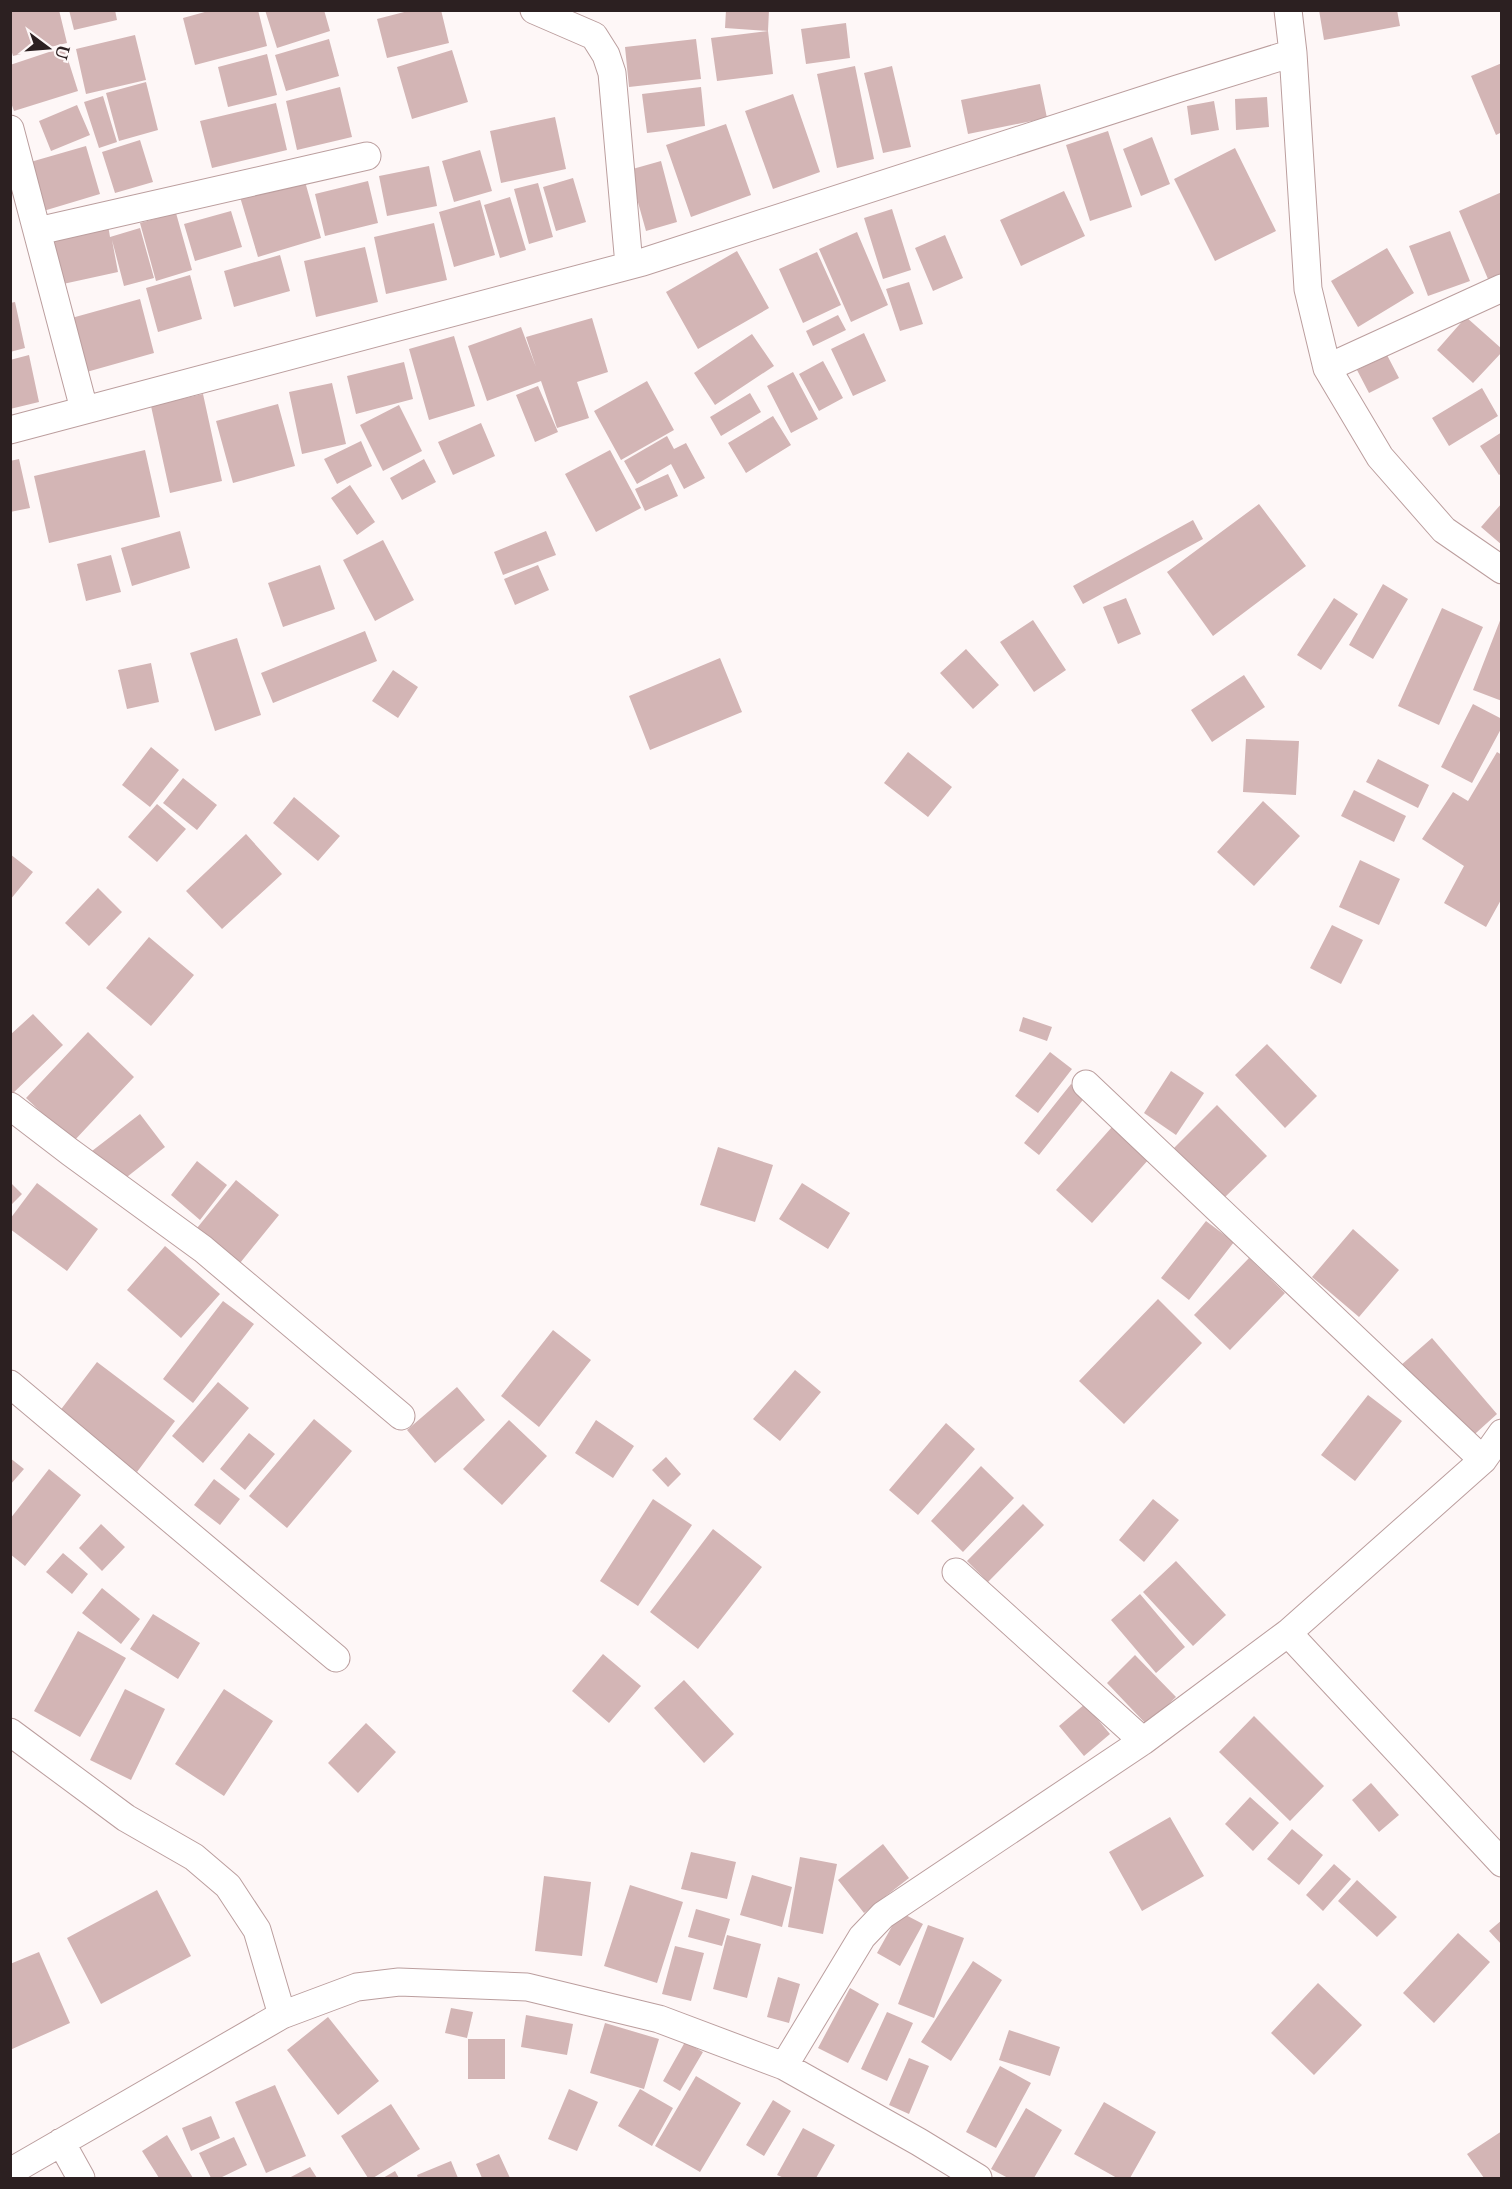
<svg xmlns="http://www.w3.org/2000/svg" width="1512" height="2189" viewBox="0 0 1512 2189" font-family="'Libre Baskerville',serif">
<rect width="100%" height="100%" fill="#fef7f7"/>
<path fill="#d3b5b5" d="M 15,10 L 59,10 L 67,43 L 13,56 L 10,46 L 10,12 Z
M 69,10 L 115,10 L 117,20 L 74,30 Z
M 212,10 L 258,10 L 267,46 L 195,65 L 183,18 Z
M 265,10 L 324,10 L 330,31 L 277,48 Z
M 412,10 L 441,10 L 449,43 L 387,58 L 377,19 Z
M 726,10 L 769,10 L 768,31 L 725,28 Z
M 1319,10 L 1397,10 L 1400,26 L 1324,40 Z
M 846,23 L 850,58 L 806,64 L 801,29 Z
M 768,31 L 773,74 L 717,81 L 711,38 Z
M 135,35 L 146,80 L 86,94 L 76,49 Z
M 329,39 L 339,76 L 286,91 L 275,55 Z
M 696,39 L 701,79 L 629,87 L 625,47 Z
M 64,47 L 78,91 L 14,111 L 10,100 L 10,65 Z
M 452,50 L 468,102 L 412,119 L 397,67 Z
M 267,54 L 277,95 L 228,107 L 218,67 Z
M 1502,63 L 1502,132 L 1496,135 L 1471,76 Z
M 855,66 L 874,159 L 837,168 L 817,74 Z
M 892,66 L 911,147 L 883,153 L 864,73 Z
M 146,82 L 158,130 L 119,141 L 106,93 Z
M 1040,84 L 1047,118 L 968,134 L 961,100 Z
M 340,87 L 352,137 L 297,150 L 286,101 Z
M 701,87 L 705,126 L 647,133 L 642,94 Z
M 793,94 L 820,172 L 773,189 L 745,111 Z
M 103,96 L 117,142 L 99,148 L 84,102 Z
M 1267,97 L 1269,127 L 1236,130 L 1235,99 Z
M 1214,101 L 1219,130 L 1191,135 L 1187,106 Z
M 276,103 L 287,150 L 212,168 L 200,121 Z
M 77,105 L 90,135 L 51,151 L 39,121 Z
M 555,117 L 566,169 L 501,183 L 490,131 Z
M 726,124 L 751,195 L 691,217 L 666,145 Z
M 1108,131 L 1132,207 L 1090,221 L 1066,145 Z
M 1152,137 L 1170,184 L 1141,196 L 1123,149 Z
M 140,140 L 153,182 L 115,193 L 102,152 Z
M 86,146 L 100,194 L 40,212 L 27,163 Z
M 1235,148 L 1276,231 L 1215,261 L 1174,179 Z
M 480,150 L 492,191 L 454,202 L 442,161 Z
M 661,161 L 677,222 L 646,231 L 629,170 Z
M 429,166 L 437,206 L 387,216 L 379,176 Z
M 304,178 L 321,238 L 258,257 L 240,197 Z
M 573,178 L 586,222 L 556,231 L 543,187 Z
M 368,181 L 378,223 L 325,236 L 315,194 Z
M 538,183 L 553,237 L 529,244 L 514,189 Z
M 1064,191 L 1085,236 L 1021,266 L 1000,220 Z
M 1502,192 L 1502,273 L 1488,279 L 1459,211 Z
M 510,197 L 526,250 L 500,258 L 484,205 Z
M 480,200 L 495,255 L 454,267 L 439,212 Z
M 892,209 L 911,270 L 883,279 L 864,218 Z
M 231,211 L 242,247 L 195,261 L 184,224 Z
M 176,213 L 192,270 L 156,281 L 140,223 Z
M 434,223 L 447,280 L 386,294 L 374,237 Z
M 108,225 L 110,237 L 140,228 L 154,278 L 124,286 L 112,240 L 118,272 L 63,284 L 53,237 Z
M 1450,231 L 1470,281 L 1428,296 L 1409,246 Z
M 857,232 L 888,305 L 851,322 L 819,249 Z
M 945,235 L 963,278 L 933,291 L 915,248 Z
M 365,247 L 378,302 L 316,317 L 304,261 Z
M 1387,248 L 1414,293 L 1358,327 L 1331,281 Z
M 737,251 L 769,308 L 698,349 L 666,292 Z
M 817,252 L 841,305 L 803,323 L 779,269 Z
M 280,255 L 290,291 L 234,307 L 224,271 Z
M 190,275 L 202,319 L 158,332 L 146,288 Z
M 909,282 L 923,324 L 900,331 L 886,289 Z
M 140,299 L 154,353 L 83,373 L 68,319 Z
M 15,302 L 25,348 L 10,352 L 10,303 Z
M 838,315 L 846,330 L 813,346 L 806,331 Z
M 1466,317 L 1502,349 L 1502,352 L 1473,383 L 1437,350 Z
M 592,318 L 608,372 L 577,382 L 589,418 L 557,428 L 541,381 L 487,401 L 468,346 L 521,327 L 536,367 L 526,337 Z
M 864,333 L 886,381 L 853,396 L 831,349 Z
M 752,334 L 774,366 L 715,405 L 694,373 Z
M 454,336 L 475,406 L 429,420 L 409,349 Z
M 29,355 L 39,402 L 10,409 L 10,360 Z
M 1387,355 L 1399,378 L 1369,393 L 1357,370 Z
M 823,361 L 843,398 L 819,411 L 799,374 Z
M 404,362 L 413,399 L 356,414 L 347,376 Z
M 793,372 L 818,419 L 791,433 L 767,386 Z
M 647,381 L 674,430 L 621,460 L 594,411 Z
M 332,383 L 346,444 L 302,454 L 289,392 Z
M 538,386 L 558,432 L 535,442 L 516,395 Z
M 1482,388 L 1498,416 L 1449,446 L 1432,418 Z
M 750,393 L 761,412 L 721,436 L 710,417 Z
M 203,394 L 222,481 L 170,493 L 151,406 Z
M 278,404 L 295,466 L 233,483 L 216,421 Z
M 399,405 L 422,451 L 383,471 L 360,425 Z
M 773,416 L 791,445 L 746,473 L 728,443 Z
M 481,423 L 495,456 L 453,475 L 438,442 Z
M 1502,432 L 1502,473 L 1499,475 L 1480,446 Z
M 667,436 L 674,449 L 686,443 L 705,478 L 684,489 L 671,464 L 637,484 L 624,461 Z
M 361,441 L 372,466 L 337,484 L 324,459 Z
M 145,450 L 160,517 L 49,543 L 34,476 Z
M 610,450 L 641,508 L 596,532 L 565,474 Z
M 19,459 L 30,508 L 10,512 L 10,461 Z
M 424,459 L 436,482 L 402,500 L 390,478 Z
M 668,474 L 678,496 L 645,511 L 635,489 Z
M 350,485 L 375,522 L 357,535 L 331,498 Z
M 1502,503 L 1502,545 L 1481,527 Z
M 1259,504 L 1306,566 L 1213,636 L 1167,572 Z
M 1193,520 L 1203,539 L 1083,604 L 1073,586 Z
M 180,531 L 190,568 L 132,586 L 121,548 Z
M 546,531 L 556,555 L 503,575 L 494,552 Z
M 383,540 L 414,600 L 375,621 L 343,560 Z
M 111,555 L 121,592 L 86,601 L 77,564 Z
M 320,565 L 335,609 L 283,627 L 268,583 Z
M 538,565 L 549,590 L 515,605 L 504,579 Z
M 1383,584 L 1408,599 L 1373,659 L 1349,645 Z
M 1126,598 L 1141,634 L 1118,644 L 1103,607 Z
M 1334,598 L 1358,614 L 1321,670 L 1297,655 Z
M 1442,608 L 1483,627 L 1439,725 L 1398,706 Z
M 1501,618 L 1502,618 L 1502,701 L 1473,690 Z
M 1033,620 L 1066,670 L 1034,692 L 1000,642 Z
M 365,631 L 377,661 L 273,703 L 261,673 Z
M 237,638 L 261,715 L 215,731 L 190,653 Z
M 966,649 L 999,685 L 973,709 L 940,673 Z
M 720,658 L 742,712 L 650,750 L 629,696 Z
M 151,663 L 159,702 L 127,709 L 118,670 Z
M 393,670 L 418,687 L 398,718 L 372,701 Z
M 1244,675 L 1265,707 L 1212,742 L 1191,710 Z
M 1473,704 L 1502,719 L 1502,727 L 1472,783 L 1441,767 Z
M 1246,739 L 1299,741 L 1296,795 L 1243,792 Z
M 151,747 L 179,770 L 150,807 L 122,785 Z
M 908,752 L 952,787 L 928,817 L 884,783 Z
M 1497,752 L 1502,755 L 1502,898 L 1486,927 L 1444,903 L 1464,866 L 1422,839 L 1453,792 L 1468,801 Z
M 1378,759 L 1429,785 L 1418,808 L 1366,782 Z
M 183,778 L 217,805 L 197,830 L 163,803 Z
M 1354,790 L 1406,816 L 1394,842 L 1341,816 Z
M 294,797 L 340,836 L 318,861 L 273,823 Z
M 1263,801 L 1300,836 L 1254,886 L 1217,852 Z
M 157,804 L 186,829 L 157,862 L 128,837 Z
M 246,834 L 282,874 L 222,929 L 186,891 Z
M 10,854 L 33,872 L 10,900 Z
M 1360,860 L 1400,879 L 1379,925 L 1339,907 Z
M 98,888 L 122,912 L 89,946 L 65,923 Z
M 1332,925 L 1363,940 L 1341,984 L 1310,968 Z
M 149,937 L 194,975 L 151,1026 L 106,988 Z
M 33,1014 L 63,1045 L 10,1096 L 10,1035 Z
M 1023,1017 L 1052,1027 L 1047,1041 L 1019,1031 Z
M 88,1032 L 134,1077 L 73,1142 L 26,1098 Z
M 1267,1044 L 1317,1096 L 1285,1128 L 1235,1075 Z
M 1050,1052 L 1072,1069 L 1038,1113 L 1015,1096 Z
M 1171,1071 L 1204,1093 L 1176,1135 L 1144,1113 Z
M 1071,1084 L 1086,1096 L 1039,1155 L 1024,1143 Z
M 1217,1105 L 1267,1156 L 1222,1200 L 1172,1150 Z
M 140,1114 L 165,1147 L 118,1184 L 92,1151 Z
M 1112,1127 L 1149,1159 L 1092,1223 L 1056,1190 Z
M 718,1147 L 773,1165 L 755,1222 L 700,1205 Z
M 197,1161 L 227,1185 L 200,1220 L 171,1195 Z
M 236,1180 L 279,1215 L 236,1268 L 193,1233 Z
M 10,1182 L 22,1194 L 10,1206 Z
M 37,1183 L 98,1229 L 67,1271 L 10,1229 L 10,1219 Z
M 802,1183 L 850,1213 L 828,1249 L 779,1219 Z
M 1206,1221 L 1234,1242 L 1189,1300 L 1161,1278 Z
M 1353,1229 L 1399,1270 L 1359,1317 L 1312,1277 Z
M 165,1246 L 220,1294 L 181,1338 L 127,1290 Z
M 1249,1258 L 1285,1293 L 1230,1350 L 1194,1315 Z
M 1158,1299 L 1202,1343 L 1124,1424 L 1079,1381 Z
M 223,1301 L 254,1324 L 193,1403 L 163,1379 Z
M 553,1330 L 591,1360 L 539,1427 L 501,1396 Z
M 1432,1338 L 1497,1414 L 1466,1442 L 1400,1366 Z
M 97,1362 L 175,1421 L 137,1472 L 59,1412 Z
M 795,1370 L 821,1392 L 780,1441 L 753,1419 Z
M 218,1382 L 249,1408 L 203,1463 L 172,1436 Z
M 457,1387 L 485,1420 L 435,1463 L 407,1430 Z
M 1368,1395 L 1402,1421 L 1355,1481 L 1321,1455 Z
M 314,1419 L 352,1451 L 287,1528 L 249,1496 Z
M 509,1420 L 547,1456 L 502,1505 L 463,1469 Z
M 596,1420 L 634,1446 L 613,1478 L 575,1453 Z
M 946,1423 L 975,1449 L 918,1515 L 889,1490 Z
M 249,1433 L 275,1454 L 245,1490 L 220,1469 Z
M 666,1457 L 681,1474 L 668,1487 L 652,1470 Z
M 10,1458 L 24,1469 L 10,1485 Z
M 981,1466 L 1014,1498 L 963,1552 L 931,1521 Z
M 49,1469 L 81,1495 L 25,1566 L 10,1554 L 10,1519 Z
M 214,1479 L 240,1499 L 220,1525 L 194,1505 Z
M 653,1499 L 692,1525 L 638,1606 L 600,1581 Z
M 1153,1499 L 1179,1520 L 1144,1562 L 1119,1540 Z
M 1023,1504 L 1044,1525 L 988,1582 L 967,1561 Z
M 101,1524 L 125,1547 L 102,1571 L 79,1548 Z
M 713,1529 L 762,1567 L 698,1649 L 650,1612 Z
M 63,1553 L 88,1574 L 72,1594 L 46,1572 Z
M 1176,1561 L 1226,1615 L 1193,1646 L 1143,1592 Z
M 102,1588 L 140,1619 L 121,1644 L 82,1613 Z
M 1140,1594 L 1185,1647 L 1156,1673 L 1111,1620 Z
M 153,1614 L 200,1643 L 178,1679 L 130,1649 Z
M 78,1631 L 126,1658 L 80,1737 L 34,1711 Z
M 603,1654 L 641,1686 L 609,1723 L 572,1691 Z
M 1135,1655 L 1176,1697 L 1147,1725 L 1107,1683 Z
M 684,1680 L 734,1734 L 704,1763 L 654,1708 Z
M 125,1689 L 165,1709 L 131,1780 L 90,1760 Z
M 224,1689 L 273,1721 L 224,1796 L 175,1764 Z
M 1085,1704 L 1110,1734 L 1084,1756 L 1059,1726 Z
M 1254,1716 L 1324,1786 L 1290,1821 L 1219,1752 Z
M 366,1723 L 396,1752 L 358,1793 L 328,1763 Z
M 1371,1783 L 1399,1815 L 1379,1832 L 1352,1800 Z
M 1250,1797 L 1279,1823 L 1253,1851 L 1225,1824 Z
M 1170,1817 L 1204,1876 L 1142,1911 L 1109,1852 Z
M 1292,1829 L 1323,1855 L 1299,1885 L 1267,1859 Z
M 883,1844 L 909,1878 L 864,1913 L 838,1880 Z
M 691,1852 L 736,1862 L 727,1899 L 681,1889 Z
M 800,1857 L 837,1864 L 823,1934 L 788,1927 Z
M 1334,1864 L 1351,1879 L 1323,1911 L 1306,1895 Z
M 752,1875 L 792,1887 L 782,1927 L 740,1915 Z
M 544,1876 L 591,1882 L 582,1956 L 535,1951 Z
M 1357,1880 L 1397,1917 L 1377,1937 L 1338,1901 Z
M 630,1885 L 683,1902 L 657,1983 L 604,1966 Z
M 157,1890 L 191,1956 L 101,2004 L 67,1938 Z
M 696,1909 L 730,1919 L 722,1946 L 688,1937 Z
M 900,1912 L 923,1924 L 900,1966 L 877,1953 Z
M 1502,1920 L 1502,1945 L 1489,1931 Z
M 928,1925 L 964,1938 L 934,2018 L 898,2004 Z
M 1458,1933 L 1490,1962 L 1434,2023 L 1403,1993 Z
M 727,1935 L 761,1944 L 747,1998 L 713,1989 Z
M 675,1946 L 704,1953 L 691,2001 L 662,1994 Z
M 39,1952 L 70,2023 L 10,2050 L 10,1964 Z
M 973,1961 L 1002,1980 L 951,2061 L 921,2042 Z
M 778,1977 L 800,1984 L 789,2023 L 767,2017 Z
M 1318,1983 L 1362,2025 L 1314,2075 L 1271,2033 Z
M 850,1988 L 879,2004 L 848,2063 L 818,2048 Z
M 451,2008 L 473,2012 L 467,2038 L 445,2033 Z
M 887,2012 L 913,2023 L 887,2081 L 861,2069 Z
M 526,2015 L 573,2024 L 567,2055 L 521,2047 Z
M 328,2017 L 379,2081 L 338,2115 L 287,2050 Z
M 605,2023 L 659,2039 L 644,2089 L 590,2073 Z
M 1009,2030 L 1060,2047 L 1050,2076 L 999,2060 Z
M 468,2039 L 505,2039 L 505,2079 L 468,2079 Z
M 685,2042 L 703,2052 L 680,2091 L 663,2081 Z
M 909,2058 L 929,2066 L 909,2114 L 889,2105 Z
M 1000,2066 L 1031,2083 L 996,2148 L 966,2132 Z
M 696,2076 L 741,2103 L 700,2172 L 655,2146 Z
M 275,2085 L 306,2156 L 266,2173 L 235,2102 Z
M 569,2089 L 598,2102 L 577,2151 L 548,2139 Z
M 640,2089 L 673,2108 L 652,2146 L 618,2126 Z
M 773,2100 L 791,2111 L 764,2156 L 746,2145 Z
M 1104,2102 L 1156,2132 L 1130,2178 L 1117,2178 L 1074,2154 Z
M 391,2104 L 420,2149 L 373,2178 L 368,2178 L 341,2136 Z
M 1026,2108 L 1062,2130 L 1034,2178 L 1008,2178 L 991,2169 Z
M 211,2116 L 220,2138 L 191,2151 L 182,2128 Z
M 803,2128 L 835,2145 L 816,2178 L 784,2178 L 777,2175 Z
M 1502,2131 L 1502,2178 L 1484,2178 L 1467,2154 Z
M 167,2135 L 193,2178 L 159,2178 L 142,2151 Z
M 234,2137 L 247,2165 L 220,2178 L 211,2178 L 199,2153 Z
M 499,2154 L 510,2178 L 482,2178 L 476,2164 Z
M 451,2161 L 458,2178 L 418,2178 L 417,2175 Z
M 310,2167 L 317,2178 L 289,2178 Z
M 395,2171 L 399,2178 L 383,2178 Z"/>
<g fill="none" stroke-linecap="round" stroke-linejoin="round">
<defs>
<path id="minor" d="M 534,10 L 594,36 L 606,55 L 612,73 L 629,265
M 1288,10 L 1293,53 L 1308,289 L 1327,368 L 1380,457 L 1444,530 L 1502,570
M 10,129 L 84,409
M 38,231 L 367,156
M 1327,368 L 1502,288
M 10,430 L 643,262 L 1177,89 L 1293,53
M 1086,1084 L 1483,1460
M 10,1106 L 70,1152 L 203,1249 L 401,1416
M 10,1384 L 336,1658
M 956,1572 L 1143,1741
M 1288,1633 L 1502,1863
M 10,1732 L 126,1818 L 194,1857 L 228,1886 L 257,1930 L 282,2015
M 784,2066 L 862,1937 L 883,1915 L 1143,1741 L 1288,1633 L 1483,1460 L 1502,1433
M 61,2142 L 81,2178
M 10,2172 L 282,2015 L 357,1987 L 399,1982 L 527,1987 L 659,2019 L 784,2066 L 919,2142 L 978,2178"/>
</defs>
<use href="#minor" stroke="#bb9e9e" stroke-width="29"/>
<use href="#minor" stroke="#fff" stroke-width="27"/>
</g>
<rect width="1512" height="2189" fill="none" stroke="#2c2021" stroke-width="24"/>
<g transform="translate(48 48) rotate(106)" stroke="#fef7f7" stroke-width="4.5" paint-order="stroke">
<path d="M0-4.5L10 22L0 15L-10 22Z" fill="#2c2021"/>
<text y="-9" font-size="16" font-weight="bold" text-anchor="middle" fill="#2c2021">U</text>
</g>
</svg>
